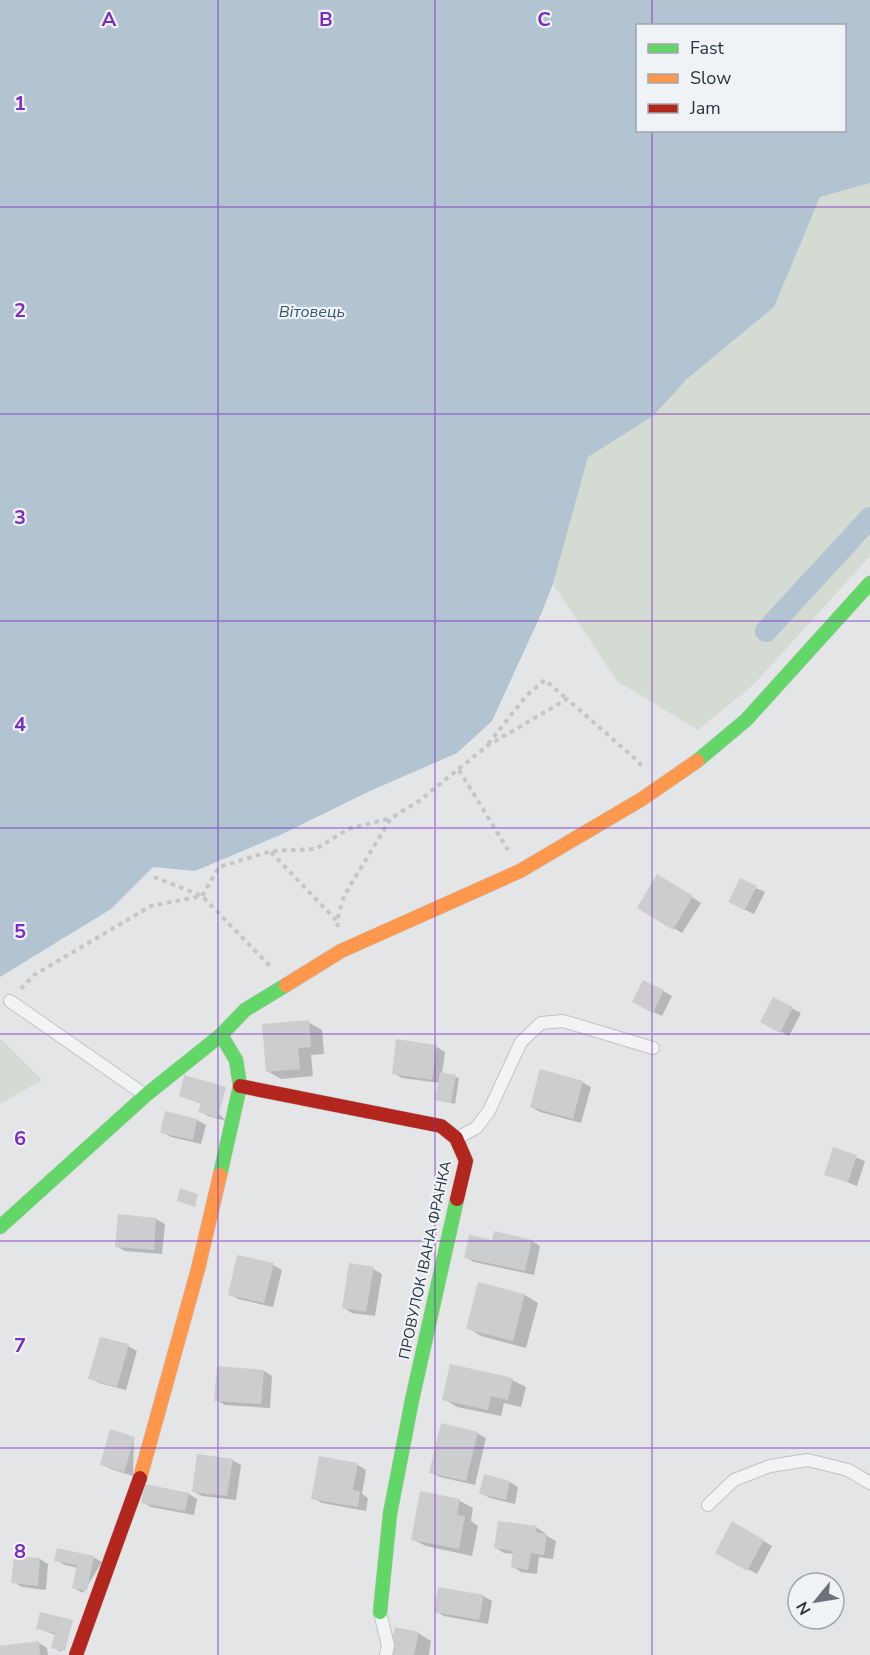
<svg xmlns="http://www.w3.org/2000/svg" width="870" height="1655" viewBox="0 0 870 1655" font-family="'Nunito Sans',sans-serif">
<rect width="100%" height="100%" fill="#e3e5e7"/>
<path fill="#d4dbd3" d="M 870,183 L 870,556 L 754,684 L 698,730 L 617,681 L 553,584 L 588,457 L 653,416 L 687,379 L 774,307 L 820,197 Z
M 0,1038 L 42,1080 L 0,1104 Z"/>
<path fill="#b2c3d1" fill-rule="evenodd" d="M 0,0 L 870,0 L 870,183 L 820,197 L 774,307 L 687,379 L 653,416 L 588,457 L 553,584 L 542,612 L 492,721 L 457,753 L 370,791 L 280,835 L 195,871 L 153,867 L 111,909 L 0,977 ZM 638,26 L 844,26 L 844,130 L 638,130 Z"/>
<path fill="#0003" d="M 658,876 L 701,903 L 682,933 L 639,907 Z
M 756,888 L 765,892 L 754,914 L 739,907 Z
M 663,991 L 672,996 L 662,1016 L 642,1007 Z
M 774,999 L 801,1013 L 789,1036 L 762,1022 Z
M 308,1022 L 322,1030 L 324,1054 L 311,1055 L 313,1076 L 281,1079 L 267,1071 Z
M 437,1047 L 445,1052 L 442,1074 L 459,1078 L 455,1104 L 437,1100 L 440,1083 L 402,1078 L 393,1073 Z
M 185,1077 L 226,1121 L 208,1116 L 200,1111 L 202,1104 L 180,1096 Z
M 582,1082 L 591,1087 L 581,1123 L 540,1112 L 531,1107 Z
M 166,1113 L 197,1120 L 206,1125 L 201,1144 L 171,1137 L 162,1132 Z
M 834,1149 L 865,1161 L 857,1186 L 826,1174 Z
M 156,1219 L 165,1224 L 162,1254 L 125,1251 L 116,1246 Z
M 532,1241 L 540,1246 L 534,1275 L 474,1262 L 465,1257 Z
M 273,1265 L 282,1270 L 273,1307 L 238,1299 L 230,1294 Z
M 373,1269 L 382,1274 L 375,1316 L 352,1313 L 344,1308 Z
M 525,1295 L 538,1303 L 526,1348 L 481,1336 L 468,1328 Z
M 128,1346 L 137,1351 L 126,1390 L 99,1383 L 90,1378 Z
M 264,1371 L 272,1376 L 270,1408 L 225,1405 L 216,1400 Z
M 512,1380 L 526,1387 L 521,1407 L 504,1403 L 501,1416 L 457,1407 L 444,1399 Z
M 477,1433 L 486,1438 L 475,1485 L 440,1477 L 431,1472 Z
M 134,1438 L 133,1476 L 111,1469 L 102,1464 Z
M 232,1460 L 241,1465 L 236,1500 L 202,1496 L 193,1491 Z
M 358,1465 L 366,1470 L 362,1494 L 368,1498 L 366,1511 L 322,1503 L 313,1498 Z
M 510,1482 L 518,1487 L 515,1504 L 490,1498 L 481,1493 Z
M 421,1493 L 460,1501 L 473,1508 L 471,1521 L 478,1526 L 472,1556 L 426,1546 L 412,1539 Z
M 189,1494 L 197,1499 L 194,1515 L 151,1507 L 142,1502 Z
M 499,1522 L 537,1528 L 545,1533 L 545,1535 L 556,1541 L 553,1559 L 539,1557 L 537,1574 L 521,1572 L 512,1566 L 514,1554 L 504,1553 L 496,1548 Z
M 733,1523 L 772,1546 L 757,1574 L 717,1552 Z
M 93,1557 L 102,1562 L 83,1593 L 74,1588 L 78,1568 L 65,1565 L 56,1560 Z
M 40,1559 L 48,1564 L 46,1590 L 22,1587 L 13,1582 Z
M 483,1596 L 492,1601 L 488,1624 L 444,1616 L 435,1611 Z
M 72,1622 L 61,1652 L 53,1647 L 56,1635 L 37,1628 Z
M 418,1633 L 431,1641 L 429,1655 L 391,1655 Z
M 39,1643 L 47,1648 L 48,1655 L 0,1655 L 0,1647 Z"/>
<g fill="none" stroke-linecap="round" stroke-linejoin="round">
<path stroke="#b2c3d1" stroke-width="22" d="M 766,631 L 870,518"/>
</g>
<path fill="#cbcdcf" d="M 657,874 L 693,896 L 673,930 L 637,908 Z
M 740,878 L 757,886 L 745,910 L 728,902 Z
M 643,980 L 664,990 L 653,1013 L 632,1002 Z
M 773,997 L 793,1007 L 780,1033 L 760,1022 Z
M 309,1020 L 311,1047 L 298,1048 L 300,1069 L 266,1072 L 262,1024 Z
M 396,1039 L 437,1045 L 432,1080 L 392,1074 Z
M 540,1069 L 583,1081 L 573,1119 L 530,1107 Z
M 440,1072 L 456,1075 L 451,1103 L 435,1100 Z
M 184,1075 L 226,1087 L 218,1118 L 198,1112 L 201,1103 L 179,1096 Z
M 165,1111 L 197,1119 L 193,1140 L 160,1133 Z
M 833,1147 L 857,1155 L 848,1182 L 824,1175 Z
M 180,1188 L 198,1194 L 195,1207 L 177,1201 Z
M 118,1214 L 156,1218 L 154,1250 L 115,1247 Z
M 494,1231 L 532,1240 L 525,1271 L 464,1258 L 469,1235 L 492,1240 Z
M 237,1255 L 274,1263 L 264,1303 L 228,1295 Z
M 349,1263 L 374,1267 L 366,1312 L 342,1308 Z
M 478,1282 L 525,1294 L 513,1341 L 466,1329 Z
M 100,1337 L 129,1344 L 117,1387 L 88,1379 Z
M 450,1364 L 513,1378 L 508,1400 L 491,1396 L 488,1410 L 442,1400 Z
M 217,1366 L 264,1370 L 261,1404 L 214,1401 Z
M 441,1423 L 478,1432 L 466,1481 L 429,1473 Z
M 110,1429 L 135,1437 L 124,1472 L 100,1465 Z
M 197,1454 L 233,1459 L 227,1496 L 192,1492 Z
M 319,1456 L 358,1463 L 353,1490 L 360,1492 L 358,1507 L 311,1499 Z
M 484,1474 L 510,1481 L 506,1500 L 479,1494 Z
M 145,1484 L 189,1493 L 185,1511 L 141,1503 Z
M 420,1491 L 460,1499 L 457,1515 L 465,1516 L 459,1549 L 411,1540 Z
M 498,1521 L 537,1526 L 536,1532 L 547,1534 L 544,1555 L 531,1553 L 528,1570 L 511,1567 L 513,1551 L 494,1548 Z
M 732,1521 L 764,1540 L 747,1571 L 715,1553 Z
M 57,1548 L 94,1556 L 87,1591 L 72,1588 L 77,1565 L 54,1561 Z
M 14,1556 L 40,1558 L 38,1586 L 11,1583 Z
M 438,1587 L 484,1595 L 479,1620 L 434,1612 Z
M 40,1612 L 73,1620 L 65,1651 L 51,1648 L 55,1633 L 36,1629 Z
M 395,1627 L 419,1632 L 414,1655 L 389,1655 Z
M 39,1641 L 40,1655 L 0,1655 L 0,1646 Z"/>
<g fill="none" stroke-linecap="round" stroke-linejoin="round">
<defs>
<path id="lane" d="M 10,1001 L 145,1095
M 457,1138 L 476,1128 L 489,1111 L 521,1042 L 541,1023 L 563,1021 L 653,1048
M 708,1505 L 734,1480 L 770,1466 L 808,1460 L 848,1470 L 870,1483
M 380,1613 L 388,1645 L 386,1655"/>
<path id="fast" d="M 697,761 L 746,720 L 870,583
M 220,1175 L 240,1086 L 236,1060 L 221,1035
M 0,1227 L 146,1095 L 221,1035 L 245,1010 L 286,985
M 380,1612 L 390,1514 L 412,1400 L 457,1199"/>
<path id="slow" d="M 286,985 L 341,951 L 520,871 L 642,799 L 697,761
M 140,1478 L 198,1269 L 220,1175"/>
<path id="jam" d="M 240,1086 L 441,1126 L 456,1138 L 466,1161 L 457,1199
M 76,1655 L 140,1478"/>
</defs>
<use href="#lane" stroke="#c1c3c5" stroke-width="14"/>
<use href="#fast" stroke="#c1c3c5" stroke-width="15"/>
<use href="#slow" stroke="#c1c3c5" stroke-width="15"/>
<use href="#jam" stroke="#c1c3c5" stroke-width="15"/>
<path stroke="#c4c6c8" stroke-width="4" stroke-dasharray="4.5 4.5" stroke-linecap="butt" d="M 488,744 L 527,695 L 545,680 L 567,699
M 459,770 L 508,850
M 271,852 L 336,920
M 154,877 L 202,896 L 270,966
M 338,927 L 337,921 L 344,896 L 391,818 L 419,801 L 487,746 L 567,699 L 640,763 L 640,770
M 21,989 L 34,975 L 151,906 L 202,896 L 219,867 L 271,851 L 316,849 L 348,829 L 391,818"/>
<use href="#lane" stroke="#f1f3f4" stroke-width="12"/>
<use href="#fast" stroke="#63d668" stroke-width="14"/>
<use href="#slow" stroke="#ff974d" stroke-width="14"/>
<use href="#jam" stroke="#b3261e" stroke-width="14"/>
</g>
<path fill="none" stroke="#7b2cbf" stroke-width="1.5" stroke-opacity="0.55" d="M 218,0 L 218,1655M 435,0 L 435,1655M 652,0 L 652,26M 652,130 L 652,1655M 0,207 L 870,207M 0,414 L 870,414M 0,621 L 870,621M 0,828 L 870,828M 0,1034 L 870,1034M 0,1241 L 870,1241M 0,1448 L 870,1448"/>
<g text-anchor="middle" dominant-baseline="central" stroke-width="4.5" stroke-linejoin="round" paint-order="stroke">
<g font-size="15" fill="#2a343f" stroke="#f0f3f6">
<text transform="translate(425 1260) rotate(-78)">ПРОВУЛОК ІВАНА ФРАНКА</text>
</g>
<g font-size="16" font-style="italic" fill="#365671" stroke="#f0f3f6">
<text x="312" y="312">Вітовець</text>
</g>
</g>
<g font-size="20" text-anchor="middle" font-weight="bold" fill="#7b2cbf" stroke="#f0f3f6" stroke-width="4.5" stroke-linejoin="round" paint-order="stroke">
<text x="109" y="26">A</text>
<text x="326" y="26">B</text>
<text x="544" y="26">C</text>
<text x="20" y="110">1</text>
<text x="20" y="317">2</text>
<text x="20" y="524">3</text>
<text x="20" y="731">4</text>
<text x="20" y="938">5</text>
<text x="20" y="1145">6</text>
<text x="20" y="1352">7</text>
<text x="20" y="1558">8</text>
</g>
<rect x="636" y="24" width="210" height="108" fill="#f0f3f6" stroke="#a1a7ad" stroke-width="1.5"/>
<rect x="648" y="44" width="30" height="9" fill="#63d668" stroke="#a1a7ad" stroke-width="1.5"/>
<text x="690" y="54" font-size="18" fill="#2a343f">Fast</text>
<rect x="648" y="74" width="30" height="9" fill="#ff974d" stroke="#a1a7ad" stroke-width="1.5"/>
<text x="690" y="84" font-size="18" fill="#2a343f">Slow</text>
<rect x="648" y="104" width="30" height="9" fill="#b3261e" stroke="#a1a7ad" stroke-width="1.5"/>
<text x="690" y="114" font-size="18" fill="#2a343f">Jam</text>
<g transform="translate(816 1601) rotate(240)"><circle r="28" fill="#f0f3f6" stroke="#a1a7ad" stroke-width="1.5"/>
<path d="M0-4.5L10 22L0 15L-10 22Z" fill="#6b727a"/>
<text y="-9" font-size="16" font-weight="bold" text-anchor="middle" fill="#2a343f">N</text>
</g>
</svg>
